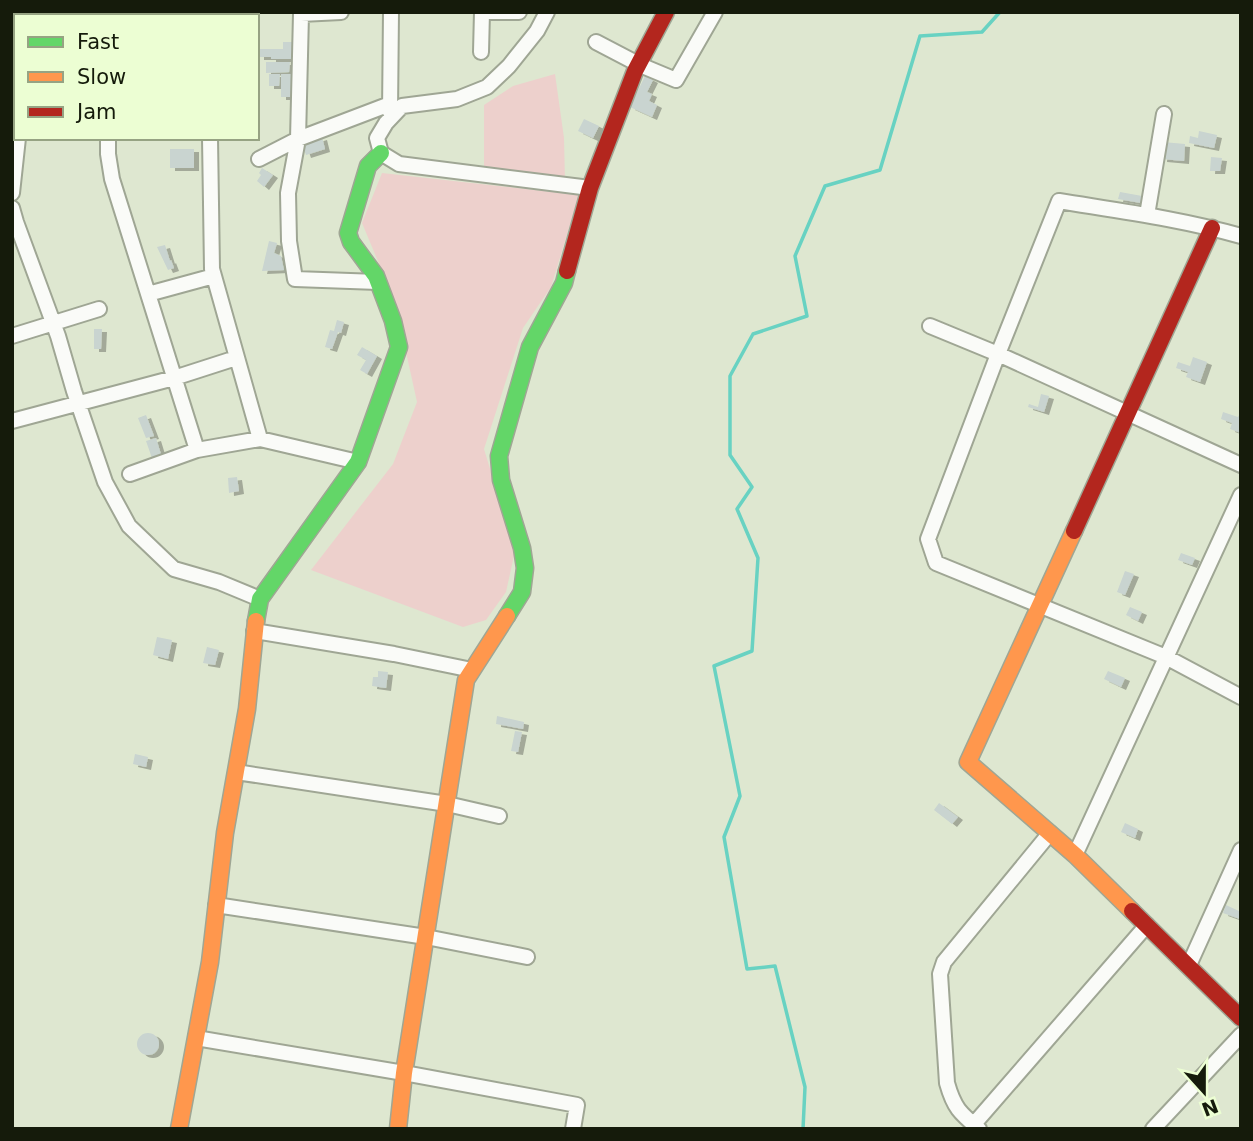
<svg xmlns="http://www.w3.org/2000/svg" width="1253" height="1141" viewBox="0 0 1253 1141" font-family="'DejaVu Sans',sans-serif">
<defs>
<filter id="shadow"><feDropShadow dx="5" dy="3" stdDeviation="0" flood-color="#0004"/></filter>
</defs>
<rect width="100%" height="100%" fill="#dee7d0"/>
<path fill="#edd0cc" d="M 555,74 L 564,138 L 565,181 L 484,167 L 484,105 L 513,86 Z
M 382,173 L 579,195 L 551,287 L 523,328 L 484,449 L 515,551 L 506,592 L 486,620 L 463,627 L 311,570 L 393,464 L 417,402 L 395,302 L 362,223 Z"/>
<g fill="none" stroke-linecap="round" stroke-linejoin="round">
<path stroke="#68d2c2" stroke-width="3.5" d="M 803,1129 L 805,1087 L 775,966 L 747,969 L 724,837 L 740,796 L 714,666 L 752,651 L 758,558 L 737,509 L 752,487 L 730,455 L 730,376 L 753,334 L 807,316 L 795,256 L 825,186 L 880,170 L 920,36 L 982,32 L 1000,12"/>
</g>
<path fill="#c9d4d0" filter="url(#shadow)" d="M 283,42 L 293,42 L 293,59 L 271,59 L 271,57 L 259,57 L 259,49 L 283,49 Z
M 266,62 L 290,62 L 289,72 L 266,73 Z
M 269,74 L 280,74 L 279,86 L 269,86 Z
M 281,74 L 293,74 L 293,97 L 281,97 Z
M 645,76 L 653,80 L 647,92 L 652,94 L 649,101 L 657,105 L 652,117 L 630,107 Z
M 584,119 L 599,126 L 593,138 L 578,131 Z
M 1199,131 L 1217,135 L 1214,148 L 1189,143 L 1190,136 L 1198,138 Z
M 322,137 L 325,149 L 306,155 L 302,143 Z
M 1163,142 L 1185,144 L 1184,161 L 1162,159 Z
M 170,149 L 194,149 L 194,168 L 170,168 Z
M 1211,157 L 1222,158 L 1220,171 L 1210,171 Z
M 262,168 L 273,175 L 264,187 L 257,181 L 261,175 L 259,173 Z
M 1120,192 L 1142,196 L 1141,203 L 1118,199 Z
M 269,241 L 277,243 L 274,253 L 281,256 L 284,270 L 262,271 Z
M 165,245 L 170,261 L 171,260 L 174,268 L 168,270 L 157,247 Z
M 337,320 L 344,322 L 341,333 L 338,332 L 332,349 L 325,347 L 330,330 L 334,331 Z
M 94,329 L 102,329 L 101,349 L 94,349 Z
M 362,347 L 377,356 L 367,374 L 360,370 L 366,360 L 357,355 Z
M 1193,357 L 1207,362 L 1200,382 L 1186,377 L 1188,372 L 1176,368 L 1178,362 L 1190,366 Z
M 1041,394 L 1049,396 L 1044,412 L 1028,407 L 1029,404 L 1038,407 Z
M 1223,412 L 1238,417 L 1241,412 L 1241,433 L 1230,429 L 1232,423 L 1221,419 Z
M 146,415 L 154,436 L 146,438 L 138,418 Z
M 156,438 L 163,461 L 154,464 L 146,441 Z
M 237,477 L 239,491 L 229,493 L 228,478 Z
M 1181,553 L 1195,558 L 1192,565 L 1178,560 Z
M 1125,571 L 1134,574 L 1125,595 L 1117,592 Z
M 1130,607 L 1142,612 L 1138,621 L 1126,615 Z
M 157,637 L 172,640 L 168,659 L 153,655 Z
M 207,647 L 219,650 L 215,665 L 203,663 Z
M 378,671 L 388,672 L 386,688 L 372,686 L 373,677 L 378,677 Z
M 1108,671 L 1125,678 L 1121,687 L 1104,679 Z
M 497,716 L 524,722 L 523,729 L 496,724 Z
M 515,731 L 522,732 L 518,752 L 511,751 Z
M 135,754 L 148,757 L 146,767 L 133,764 Z
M 939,803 L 958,817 L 952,824 L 934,810 Z
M 1125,823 L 1138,829 L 1135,838 L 1121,832 Z
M 1226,905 L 1241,912 L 1240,919 L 1223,913 Z
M137 1044a11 11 0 1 1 22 0a11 11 0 1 1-22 0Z"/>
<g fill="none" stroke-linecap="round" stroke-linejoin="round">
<defs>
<path id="street" d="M 96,12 L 97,16
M 204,12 L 204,16
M 341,12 L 301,14 L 298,139 L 288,193 L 289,241 L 295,279 L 378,282
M 487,12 L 519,12
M 547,12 L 537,31 L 509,66 L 487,87 L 457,99 L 402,106 L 386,123 L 377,138 L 381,153 L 399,164 L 590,188
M 29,16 L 29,12
M 596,42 L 640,65 L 676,80 L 715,12
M 481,52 L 482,12
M 390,112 L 391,12
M 108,138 L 108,154 L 112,179 L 197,450
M 210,138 L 212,269 L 260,439
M 259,159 L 298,139 L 390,104
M 12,193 L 18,138
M 12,208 L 16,222 L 58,336 L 74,391 L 105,482 L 129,526 L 174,569 L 219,582 L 260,599
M 1147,215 L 1164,114
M 1241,236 C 1181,219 1120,211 1059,201 L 998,354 L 928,539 L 936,563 L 1166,657 L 1241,697
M 148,294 L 214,276
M 930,326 L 998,354 L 1241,465
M 12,336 L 99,309
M 12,421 L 174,378 L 236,358
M 130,474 L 197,450 L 260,439 L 358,462
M 254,631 L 394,654 L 472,670
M 236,772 L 447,804 L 499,816
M 1075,855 L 1241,495
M 216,905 L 426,937 L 527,957
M 1189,965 L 1241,850
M 196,1038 L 404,1073 L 577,1105 L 573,1129
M 974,1124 L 1147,925
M 979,1129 C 960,1113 954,1108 947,1083 L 940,974 L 944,962 L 1050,833
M 1153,1129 L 1241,1035"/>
<path id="fast" d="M 507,616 L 522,592 L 525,568 L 522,548 L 501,480 L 499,456 L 530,347 L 564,283 L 567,271
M 256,621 L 260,599 L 358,462 L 399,347 L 393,321 L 376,276 L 351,242 L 348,233 L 368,166 L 381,153"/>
<path id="slow" d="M 1074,531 L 968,762 L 1075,855 L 1132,911
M 179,1129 L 210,962 L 225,833 L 247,709 L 256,621
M 398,1129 L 404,1073 L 466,680 L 507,616"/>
<path id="jam" d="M 567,271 L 590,188 L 635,71 L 666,12
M 1074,531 L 1212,228
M 1132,911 L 1241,1018"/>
</defs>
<use href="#street" stroke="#9fa694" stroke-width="18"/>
<use href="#fast" stroke="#9fa694" stroke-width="19"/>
<use href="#slow" stroke="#9fa694" stroke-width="19"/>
<use href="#jam" stroke="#9fa694" stroke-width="19"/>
<use href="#street" stroke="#fafbf8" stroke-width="14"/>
<use href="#fast" stroke="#63d668" stroke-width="16"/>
<use href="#slow" stroke="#ff974d" stroke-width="16"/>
<use href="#jam" stroke="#b3261e" stroke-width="16"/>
</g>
<rect width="1253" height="1141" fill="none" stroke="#151b0b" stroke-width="28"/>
<rect x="14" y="14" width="245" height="126" fill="#ecfed3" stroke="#96a383" stroke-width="2"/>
<rect x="28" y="37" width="35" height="10" fill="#63d668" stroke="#96a383" stroke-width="2"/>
<text x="77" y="49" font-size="21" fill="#151b0b">Fast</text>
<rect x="28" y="72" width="35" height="10" fill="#ff974d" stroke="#96a383" stroke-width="2"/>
<text x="77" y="84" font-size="21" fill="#151b0b">Slow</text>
<rect x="28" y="107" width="35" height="10" fill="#b3261e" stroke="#96a383" stroke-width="2"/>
<text x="77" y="119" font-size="21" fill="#151b0b">Jam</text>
<g transform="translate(1204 1092) rotate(159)" stroke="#ecfed3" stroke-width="5" paint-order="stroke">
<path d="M0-5L12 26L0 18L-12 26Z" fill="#151b0b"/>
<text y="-10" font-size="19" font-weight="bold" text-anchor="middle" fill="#151b0b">N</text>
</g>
</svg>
